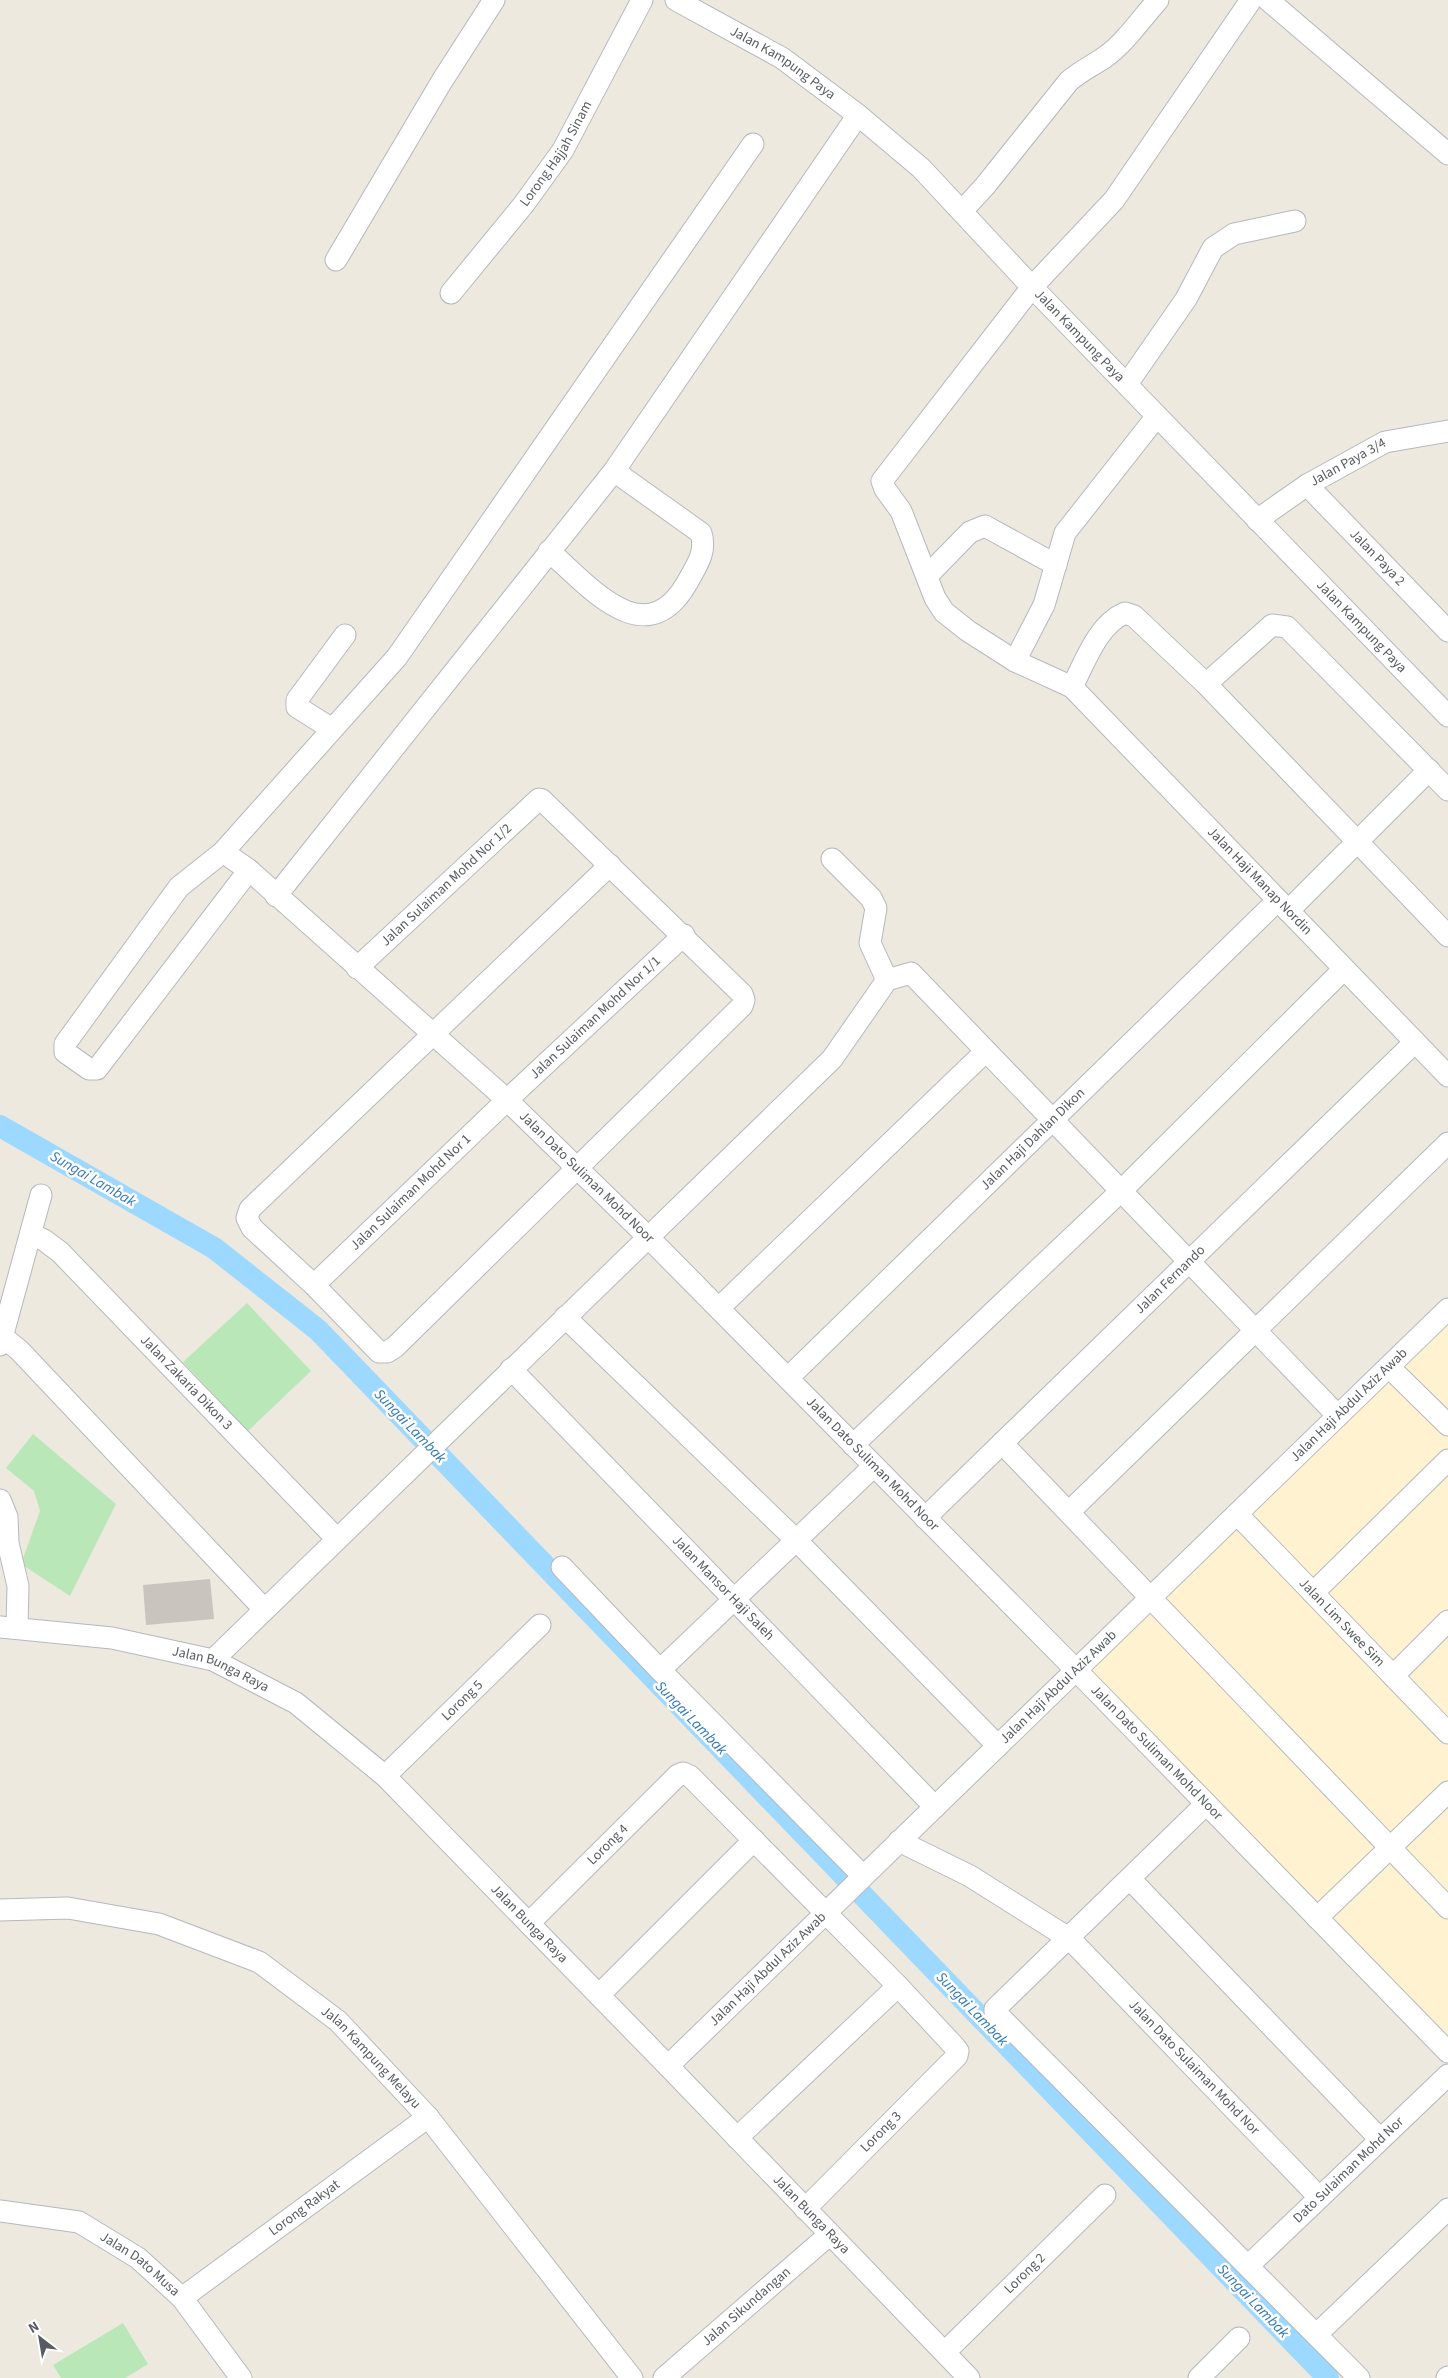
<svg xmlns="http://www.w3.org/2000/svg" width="1448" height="2378" viewBox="0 0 1448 2378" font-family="'Source Sans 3',sans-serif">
<rect width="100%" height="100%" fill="#ede9de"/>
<path fill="#fff2d1" d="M 1448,1319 L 1448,2064 L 1075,1682 Z"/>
<path fill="#bae7b8" d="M 247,1303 L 311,1371 L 248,1431 L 183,1362 Z
M 33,1434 L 116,1504 L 70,1596 L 21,1564 L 40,1511 L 34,1491 L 6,1468 Z
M 123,2323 L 148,2364 L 125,2378 L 61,2378 L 53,2365 Z"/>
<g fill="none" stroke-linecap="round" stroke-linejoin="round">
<path stroke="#9cd8ff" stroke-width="22" d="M 0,1126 L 214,1248 L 318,1330 L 1328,2378"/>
</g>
<path fill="#c9c5be" d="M 210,1579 L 214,1619 L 146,1625 L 143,1585 Z"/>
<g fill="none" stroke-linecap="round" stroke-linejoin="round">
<defs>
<g id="minor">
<path id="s1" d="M 676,0 L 782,58 L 858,115 L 921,168 L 1032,287 L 1448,716"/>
<path id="s2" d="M 1251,0 L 1114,200 L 1032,287 L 882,481 L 885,489 L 901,511 L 935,598 L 944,612 L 968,631 L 1015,661 L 1072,687 L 1448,1076"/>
<path d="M 1268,0 L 1448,154"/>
<path id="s3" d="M 753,144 L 397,657 L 223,852 L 249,870 L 507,1100 L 648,1237 L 1076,1670 L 1448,2052"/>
<path d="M 962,211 L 985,186 L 1069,81 C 1082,70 1092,66 1105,57 C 1125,43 1141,19 1158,0"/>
<path d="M 336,260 L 442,81 L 494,0"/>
<path id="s4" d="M 451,293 L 524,204 L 563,150 L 642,0"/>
<path d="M 1127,384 L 1186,299 L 1213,248 L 1234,234 L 1295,221"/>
<path id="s5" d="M 1307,485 L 1448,631"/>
<path id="s6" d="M 1257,520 L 1307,485 L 1385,442 L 1448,431"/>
<path d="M 549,551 C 588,585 645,656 687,583 C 696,566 707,553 701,533 L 614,471"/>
<path d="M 927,576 L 970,532 L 985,526 L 1056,565"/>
<path d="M 1015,661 L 1044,605 L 1065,533 L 1157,416"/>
<path d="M 1206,684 L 1272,625 L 1287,627 L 1448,790"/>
<path d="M 1072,687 C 1085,662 1098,624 1125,613 L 1134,616 L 1206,684 L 1448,936"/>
<path d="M 332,729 L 297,707 L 297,700 L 345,635"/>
<path d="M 223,852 L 179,887 L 65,1044 L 65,1052 L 89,1069 L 97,1069 L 249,870"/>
<path d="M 832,859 L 871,898 L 876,908 L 870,943 L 887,980"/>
<path d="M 276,896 L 614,471 L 858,115"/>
<path d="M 1288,911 L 1429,770"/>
<path id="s7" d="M 357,968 L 539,799 L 542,800 L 742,994 L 744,1000 L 742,1006 L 395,1347 L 387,1352 L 379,1352 L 314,1285 L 252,1228 L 247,1218 L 250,1209 L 610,865"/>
<path id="s8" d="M 31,1234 L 44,1240 L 60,1252 L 337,1539"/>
<path id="s9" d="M 314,1285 L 507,1100 L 684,935"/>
<path d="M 719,1308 L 986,1051"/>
<path d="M 565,1317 L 796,1540 L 998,1746"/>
<path d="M 4,1338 L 19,1350 L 264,1609"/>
<path d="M 0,1345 L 41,1195"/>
<path d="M 1389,1367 L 1448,1425"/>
<path id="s10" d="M 511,1369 L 935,1807"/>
<path id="s11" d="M 788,1378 L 1278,900"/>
<path d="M 1002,1443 L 1448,1908"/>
<path d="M 853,1445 L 1121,1191 L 1344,969"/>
<path d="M 0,1500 L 7,1517 L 8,1543 L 18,1586 L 17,1628"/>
<path d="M 1069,1512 L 1448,1143"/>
<path id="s12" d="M 1237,1514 L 1448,1733"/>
<path id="s13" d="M 925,1518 L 1415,1042"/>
<path d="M 562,1567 L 660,1670 L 863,1876"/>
<path d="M 1313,1593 L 1448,1460"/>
<path id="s14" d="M 0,1627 L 112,1638 L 213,1660 L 296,1703 L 385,1776 L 668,2066 L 969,2378"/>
<path d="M 213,1660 L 832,1059 L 887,980 L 911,973 L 1338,1416"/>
<path d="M 660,1670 L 874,1466"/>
<path d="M 1393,1676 L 1448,1621"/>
<path id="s15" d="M 385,1776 L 540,1625"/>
<path d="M 1206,1804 L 995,2009 L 995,2012 L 1359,2378"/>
<path id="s16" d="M 899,1841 L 970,1876 L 1070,1939 L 1319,2197"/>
<path d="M 1130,1879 L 1380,2139"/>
<path id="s17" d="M 0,1910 L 68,1908 L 159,1924 L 259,1962 L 338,2021 L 428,2117 L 632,2378"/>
<path d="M 1317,1918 L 1448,1792"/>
<path id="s18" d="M 529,1923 L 678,1775 L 683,1773 L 690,1776 L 898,1986"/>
<path d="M 599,1995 L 754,1840"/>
<path id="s19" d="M 668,2066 L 1448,1309"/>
<path d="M 737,2138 L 898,1986 L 954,2046 L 958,2051 L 957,2056 L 805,2209"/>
<path id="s20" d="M 0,2211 L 79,2222 L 138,2258 L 182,2298 L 241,2378"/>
<path id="s21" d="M 1248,2266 L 1448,2075"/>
<path id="s22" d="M 182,2298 L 428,2117"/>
<path d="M 1316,2335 L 1448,2209"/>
<path id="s23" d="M 945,2352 L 1105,2195"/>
<path id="s24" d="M 664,2378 L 829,2235"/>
<path d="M 1199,2378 L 1239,2338"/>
<path d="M 1447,2378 L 1448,2377"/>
</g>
</defs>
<use href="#minor" stroke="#b5b8bd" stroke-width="23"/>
<use href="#minor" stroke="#fff" stroke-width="21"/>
</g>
<g text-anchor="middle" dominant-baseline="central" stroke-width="5" stroke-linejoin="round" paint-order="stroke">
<g font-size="14" fill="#585c61" stroke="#fff">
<text stroke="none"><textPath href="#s1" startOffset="124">Jalan Kampung Paya</textPath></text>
<text stroke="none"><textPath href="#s4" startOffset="175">Lorong Hajjah Sinam</textPath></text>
<text stroke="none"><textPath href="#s1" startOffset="529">Jalan Kampung Paya</textPath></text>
<text stroke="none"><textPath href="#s6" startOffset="108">Jalan Paya 3/4</textPath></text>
<text stroke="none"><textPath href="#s5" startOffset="101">Jalan Paya 2</textPath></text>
<text stroke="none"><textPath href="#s1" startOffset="934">Jalan Kampung Paya</textPath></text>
<text stroke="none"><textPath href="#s2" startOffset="1172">Jalan Haji Manap Nordin</textPath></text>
<text stroke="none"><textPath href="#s7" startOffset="122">Jalan Sulaiman Mohd Nor 1/2</textPath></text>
<text stroke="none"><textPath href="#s9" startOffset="388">Jalan Sulaiman Mohd Nor 1/1</textPath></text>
<text stroke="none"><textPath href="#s11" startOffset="342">Jalan Haji Dahlan Dikon</textPath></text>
<text stroke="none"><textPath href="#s3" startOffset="1374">Jalan Dato Suliman Mohd Noor</textPath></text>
<text stroke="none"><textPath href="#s9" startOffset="134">Jalan Sulaiman Mohd Nor 1</textPath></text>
<text stroke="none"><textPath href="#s13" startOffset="342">Jalan Fernando</textPath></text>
<text stroke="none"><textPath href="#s8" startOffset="216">Jalan Zakaria Dikon 3</textPath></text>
<text stroke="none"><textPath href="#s19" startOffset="949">Jalan Haji Abdul Aziz Awab</textPath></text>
<text stroke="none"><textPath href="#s3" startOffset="1779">Jalan Dato Suliman Mohd Noor</textPath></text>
<text stroke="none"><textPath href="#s10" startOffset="305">Jalan Mansor Haji Saleh</textPath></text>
<text stroke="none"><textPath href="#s12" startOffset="151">Jalan Lim Swee Sim</textPath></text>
<text stroke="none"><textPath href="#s14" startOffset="226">Jalan Bunga Raya</textPath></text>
<text stroke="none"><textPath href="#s19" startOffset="544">Jalan Haji Abdul Aziz Awab</textPath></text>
<text stroke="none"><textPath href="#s15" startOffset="108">Lorong 5</textPath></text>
<text stroke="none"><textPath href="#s3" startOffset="2184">Jalan Dato Suliman Mohd Noor</textPath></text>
<text stroke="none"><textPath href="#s18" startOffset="111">Lorong 4</textPath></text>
<text stroke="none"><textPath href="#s14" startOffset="631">Jalan Bunga Raya</textPath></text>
<text stroke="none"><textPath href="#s19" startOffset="139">Jalan Haji Abdul Aziz Awab</textPath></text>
<text stroke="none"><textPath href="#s17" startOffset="415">Jalan Kampung Melayu</textPath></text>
<text stroke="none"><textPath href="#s16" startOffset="376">Jalan Dato Sulaiman Mohd Nor</textPath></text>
<text transform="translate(881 2132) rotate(-45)">Lorong 3</text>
<text stroke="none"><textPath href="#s21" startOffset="139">Dato Sulaiman Mohd Nor</textPath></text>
<text stroke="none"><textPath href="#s22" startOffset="152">Lorong Rakyat</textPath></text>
<text stroke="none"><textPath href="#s14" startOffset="1036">Jalan Bunga Raya</textPath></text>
<text stroke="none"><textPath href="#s20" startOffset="154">Jalan Dato Musa</textPath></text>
<text stroke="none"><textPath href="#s23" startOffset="112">Lorong 2</textPath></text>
<text stroke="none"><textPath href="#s24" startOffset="109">Jalan Sikundangan</textPath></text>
</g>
<g font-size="15" font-style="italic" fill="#3379b8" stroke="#fff">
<text transform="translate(93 1179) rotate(30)">Sungai Lambak</text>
<text transform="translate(410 1426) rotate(46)">Sungai Lambak</text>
<text transform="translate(691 1718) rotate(46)">Sungai Lambak</text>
<text transform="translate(972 2009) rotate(46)">Sungai Lambak</text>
<text transform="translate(1253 2301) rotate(46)">Sungai Lambak</text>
</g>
</g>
<g transform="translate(40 2338) rotate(329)" stroke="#ffffff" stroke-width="4" paint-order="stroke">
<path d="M0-4L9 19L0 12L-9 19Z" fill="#585c61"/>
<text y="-8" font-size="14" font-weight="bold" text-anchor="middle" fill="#585c61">N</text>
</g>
</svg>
